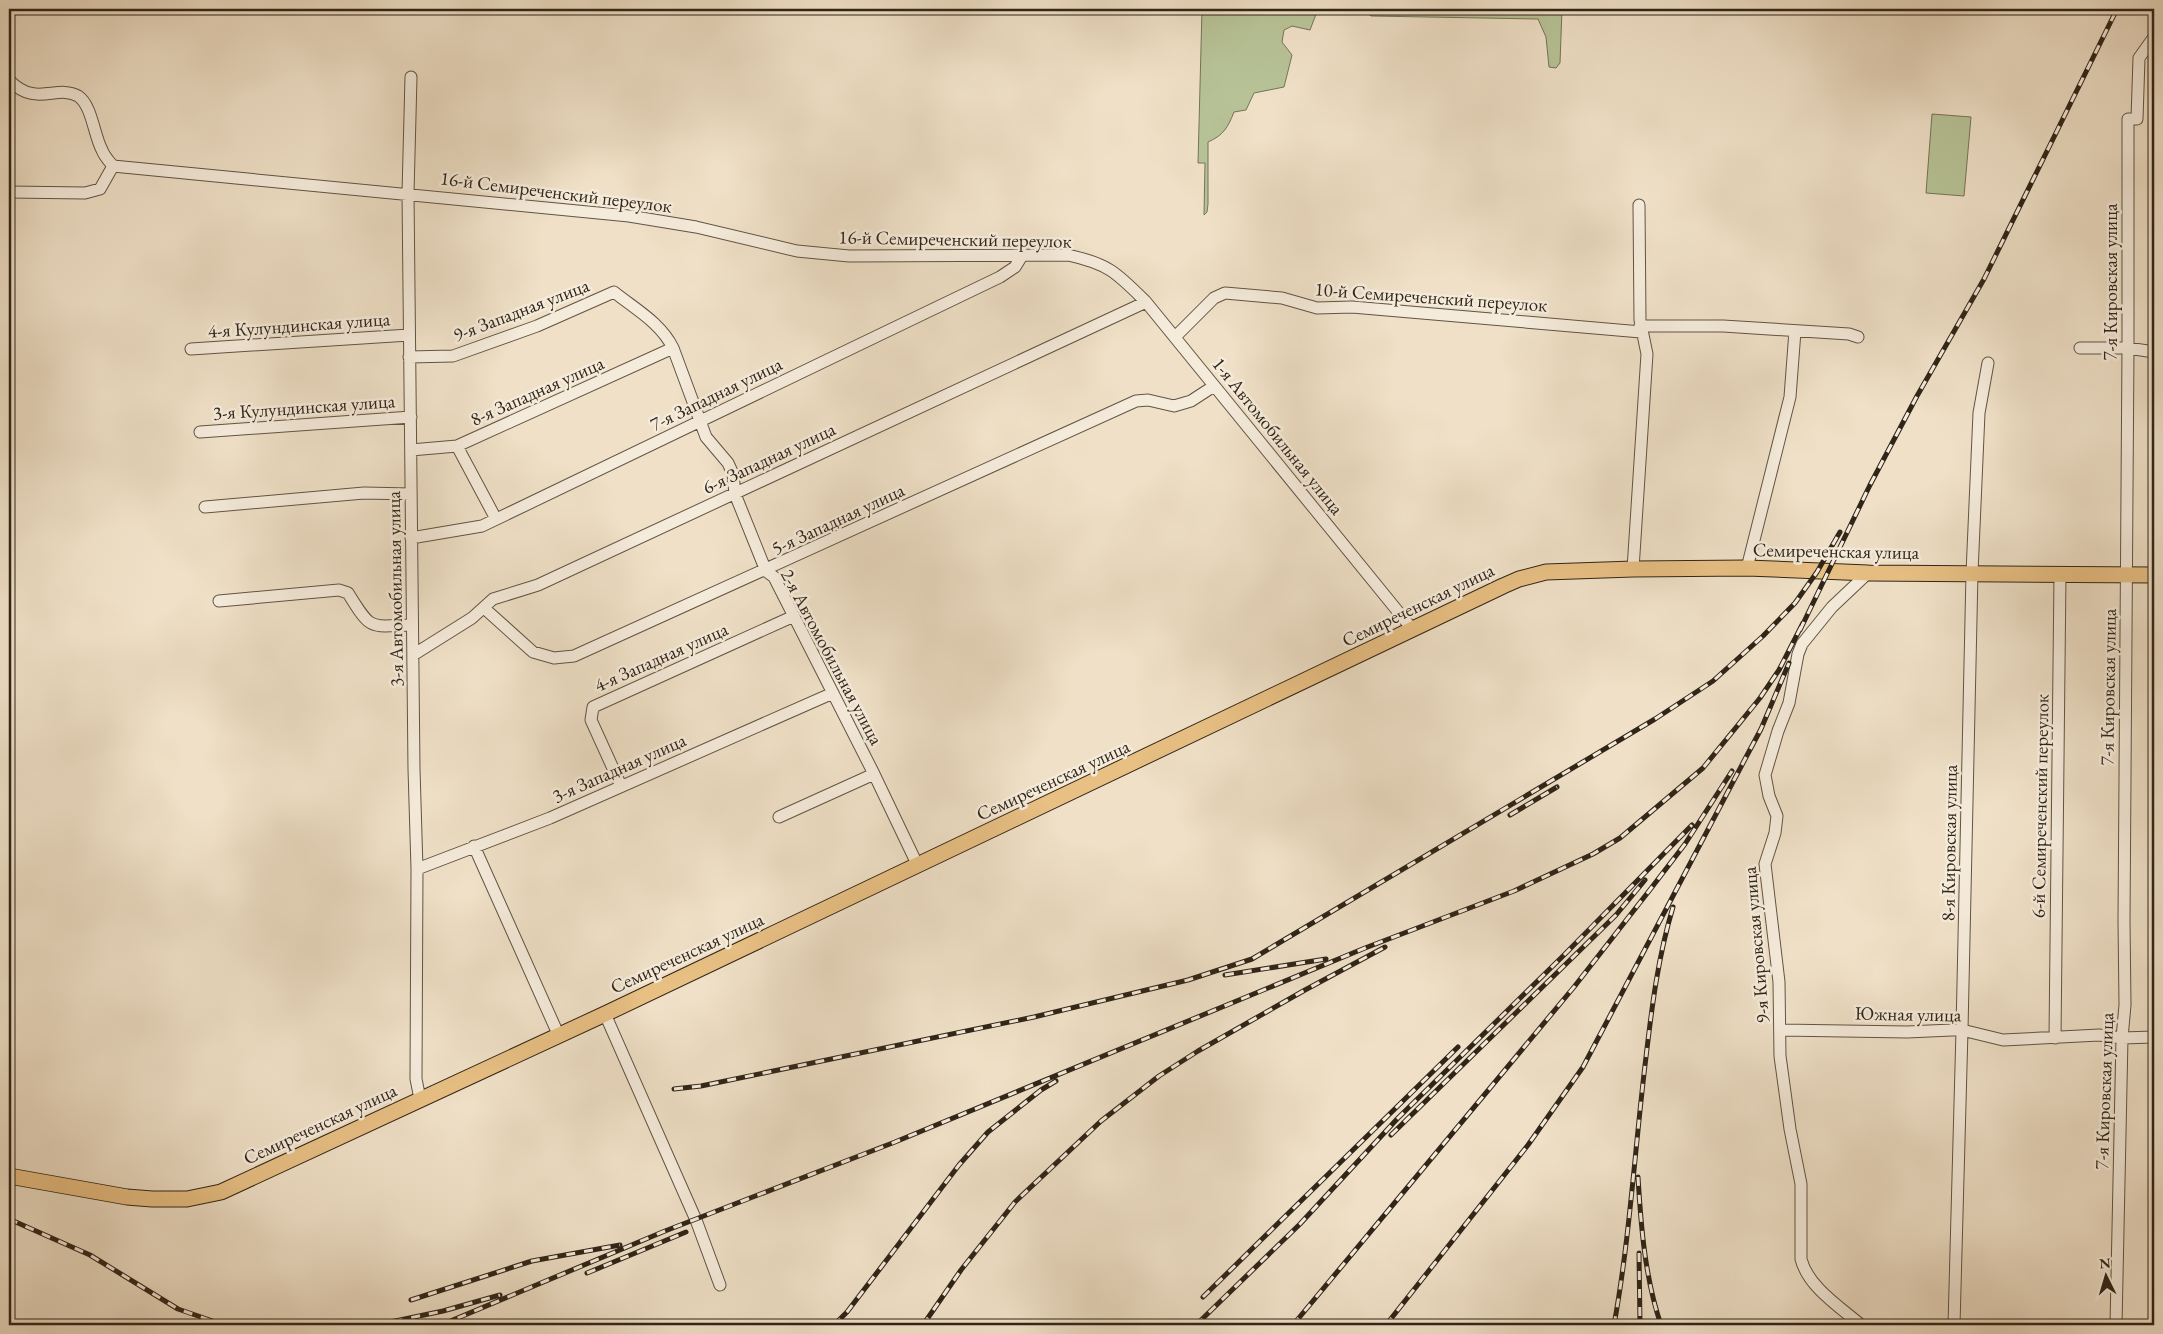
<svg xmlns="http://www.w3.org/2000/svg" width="2163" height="1334" viewBox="0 0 2163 1334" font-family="'EB Garamond',serif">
<rect width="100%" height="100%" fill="#efe0c7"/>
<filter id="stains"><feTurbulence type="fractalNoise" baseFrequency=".004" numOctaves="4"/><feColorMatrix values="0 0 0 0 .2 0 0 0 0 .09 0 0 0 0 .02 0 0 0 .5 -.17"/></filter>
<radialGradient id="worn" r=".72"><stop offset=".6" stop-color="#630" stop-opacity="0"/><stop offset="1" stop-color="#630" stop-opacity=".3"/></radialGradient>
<path fill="#b7c397" stroke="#747458" d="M 1202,9 L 1318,9 L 1310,30 L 1292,26 L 1284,30 L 1282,42 L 1292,55 L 1284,87 L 1254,93 L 1246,110 L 1234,112 C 1228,127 1224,135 1208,142 L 1208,204 L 1207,212 L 1204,215 L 1205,163 L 1198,163 Z
M 1363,9 L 1562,9 L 1560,63 L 1556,68 L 1549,67 L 1546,37 L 1538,19 L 1371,16 Z
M 1932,114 L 1971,117 L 1964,196 L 1926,193 Z"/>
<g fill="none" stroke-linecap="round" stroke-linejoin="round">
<defs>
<path id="minor" d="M 411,77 L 408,193 L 414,769 L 417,869 L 416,1079 L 420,1099
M 9,80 C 36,108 56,84 78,96 C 92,105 94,136 102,150 C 104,156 109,161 113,166
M 9,192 L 85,193 L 100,189 L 113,166 L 629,216 L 696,227 L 797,251 L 849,256 L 1068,255 C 1109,264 1117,273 1146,302 L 1413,630
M 1640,326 L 1723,326 L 1849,334 L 1858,337
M 1175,337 L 1214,298 L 1225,293 L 1282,298 L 1317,308 L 1352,307 L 1641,332
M 2080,348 L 2128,348 L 2154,352
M 191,349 L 409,335
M 409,357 L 453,356 L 537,326 L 614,292 C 635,309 661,323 673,348 L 706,437 L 728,463 L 733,474 L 735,494 L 766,571 L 774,577 L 874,774 L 918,866
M 200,432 L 411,417
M 457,446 L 496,519
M 411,450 L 457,446 L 673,348
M 205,507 L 364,493 L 411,494
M 411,538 L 482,526 L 1000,277 L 1015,267 L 1023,254
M 1747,568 L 1790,397 L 1795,331
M 1633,569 L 1647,354 L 1640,320 L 1639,205
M 219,601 L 339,590 L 348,593 C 372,632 369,626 412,625
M 484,608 L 533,652 L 554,658 L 574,656 L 1136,401 L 1148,400 L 1174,406 L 1191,401 L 1214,386
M 413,655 L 472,618 L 493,599 L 538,585 L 1146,302
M 621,786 L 591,720 L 593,707 L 794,616
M 779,817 L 874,774
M 474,846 L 559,1036
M 417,869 L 550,818 L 833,693
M 605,1014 L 696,1220 L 720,1285
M 1781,1030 L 1907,1032 L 1952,1030 L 1962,1030 L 2003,1040 L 2099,1035 L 2122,1038 L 2154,1037
M 2055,1038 L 2060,574
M 1861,1325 C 1840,1307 1808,1287 1801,1259 L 1801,1184 L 1790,1129 L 1780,1056 L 1779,982 L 1765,864 L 1775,833 L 1777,816 L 1769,796 L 1765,775 L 1778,731 L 1789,703 L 1798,654 L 1802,644 L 1832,607 L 1868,573
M 1954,1325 L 1962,1030 L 1972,573 L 1979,413 L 1988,363
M 2116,1325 L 2122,1038 L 2125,1005 L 2124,921 L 2128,348 L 2128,119 L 2137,119 L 2139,58 L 2154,37"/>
<path id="major" d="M 9,1176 L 127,1197 L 152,1199 L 187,1199 L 221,1192 L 605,1014 L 1503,586 L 1519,579 L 1546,572 L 1633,569 L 1747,568 L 1868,573 L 2154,575"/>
</defs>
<use href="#minor" stroke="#605444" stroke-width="13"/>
<use href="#major" stroke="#302518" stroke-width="17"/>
<use href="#minor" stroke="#f5ebdb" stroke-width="11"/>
<use href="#major" stroke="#e8c084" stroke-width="15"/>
<defs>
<path id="rail" d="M 1800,630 L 1870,485 L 1917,396 L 1984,279 L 2117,9
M 1510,815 L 1557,787
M 1225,975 L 1326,959
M 674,1089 L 701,1086 L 1034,1017 L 1188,980 L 1252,959 L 1655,719 L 1713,681 L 1763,636 L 1795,603 L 1817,572 L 1840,532
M 1391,1135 L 1616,915 L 1645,880
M 1638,1177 C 1641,1227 1645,1278 1661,1325
M 9,1219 L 90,1255 L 178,1309 L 224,1325
M 1639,1253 L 1640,1325
M 587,1273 L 686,1232
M 1203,1297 L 1458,1047
M 411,1300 L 532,1261 L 620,1245
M 376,1325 L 443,1311 L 500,1295
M 441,1325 L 665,1231 L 895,1142 L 1365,948 L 1514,891 L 1593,854 L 1620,838 L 1703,768 L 1760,698 L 1779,670 L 1803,623
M 834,1325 L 847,1312 L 959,1165 L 988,1132 L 1041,1090 L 1056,1081
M 923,1325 L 961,1270 L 1015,1202 L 1101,1121 L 1159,1076 L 1198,1051 L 1305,990 L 1385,947
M 1196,1325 L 1300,1224 L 1398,1118 L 1564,955 L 1692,825
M 1293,1325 L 1574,987 L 1649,891 L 1685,844 L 1732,771
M 1386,1325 L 1528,1145 L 1583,1067 L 1744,761 L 1761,729 L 1789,663
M 1614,1325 C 1630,1237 1635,1146 1646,1057 C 1652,1006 1658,957 1673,907"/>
</defs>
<use href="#rail" stroke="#302518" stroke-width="5"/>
<use href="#rail" stroke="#f5ebdb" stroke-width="3" stroke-dasharray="9" stroke-linecap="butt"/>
</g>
<g text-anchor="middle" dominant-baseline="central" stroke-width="5" stroke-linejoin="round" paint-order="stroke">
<g font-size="19" fill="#302518" stroke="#f5ebdb">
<text transform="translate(556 192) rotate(7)">16-й Семиреченский переулок</text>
<text transform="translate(955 239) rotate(1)">16-й Семиреченский переулок</text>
<text transform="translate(2110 282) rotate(-90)">7-я Кировская улица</text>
<text transform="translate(1431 297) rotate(4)">10-й Семиреченский переулок</text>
<text transform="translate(521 310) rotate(-21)">9-я Западная улица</text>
<text transform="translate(299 325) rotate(-4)">4-я Кулундинская улица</text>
<text transform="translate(537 391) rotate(-24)">8-я Западная улица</text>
<text transform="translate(716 394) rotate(-26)">7-я Западная улица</text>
<text transform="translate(304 407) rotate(-4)">3-я Кулундинская улица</text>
<text transform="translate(1278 436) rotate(51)">1-я Автомобильная улица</text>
<text transform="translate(769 458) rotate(-25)">6-я Западная улица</text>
<text transform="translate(838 519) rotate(-25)">5-я Западная улица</text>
<text transform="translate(1836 551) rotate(1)">Семиреченская улица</text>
<text transform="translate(395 589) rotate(-91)">3-я Автомобильная улица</text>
<text transform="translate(1418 605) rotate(-26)">Семиреченская улица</text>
<text transform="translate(661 657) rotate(-24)">4-я Западная улица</text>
<text transform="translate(832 657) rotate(62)">2-я Автомобильная улица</text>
<text transform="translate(2108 687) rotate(-89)">7-я Кировская улица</text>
<text transform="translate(619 768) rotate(-24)">3-я Западная улица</text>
<text transform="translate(1053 780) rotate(-25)">Семиреченская улица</text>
<text transform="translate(2040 806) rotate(-89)">6-й Семиреченский переулок</text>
<text transform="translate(1949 843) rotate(-89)">8-я Кировская улица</text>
<text transform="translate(1756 945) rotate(-95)">9-я Кировская улица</text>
<text transform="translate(687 953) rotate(-25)">Семиреченская улица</text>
<text transform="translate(1908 1014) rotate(1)">Южная улица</text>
<text transform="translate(2104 1091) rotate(-88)">7-я Кировская улица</text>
<text transform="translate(320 1124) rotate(-25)">Семиреченская улица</text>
</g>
</g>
<rect width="2163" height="1334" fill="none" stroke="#efe0c7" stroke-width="30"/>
<rect x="10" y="10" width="2143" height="1314" fill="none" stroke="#302518" stroke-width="2.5"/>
<rect x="15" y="15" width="2133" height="1304" fill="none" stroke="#302518"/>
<g transform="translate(2106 1276) rotate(355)" stroke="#f5ebdb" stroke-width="4" paint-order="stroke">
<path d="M0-4L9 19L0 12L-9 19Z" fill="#302518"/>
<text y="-8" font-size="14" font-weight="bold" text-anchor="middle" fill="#302518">N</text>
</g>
<rect width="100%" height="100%" filter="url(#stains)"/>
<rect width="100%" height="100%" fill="url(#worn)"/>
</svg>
